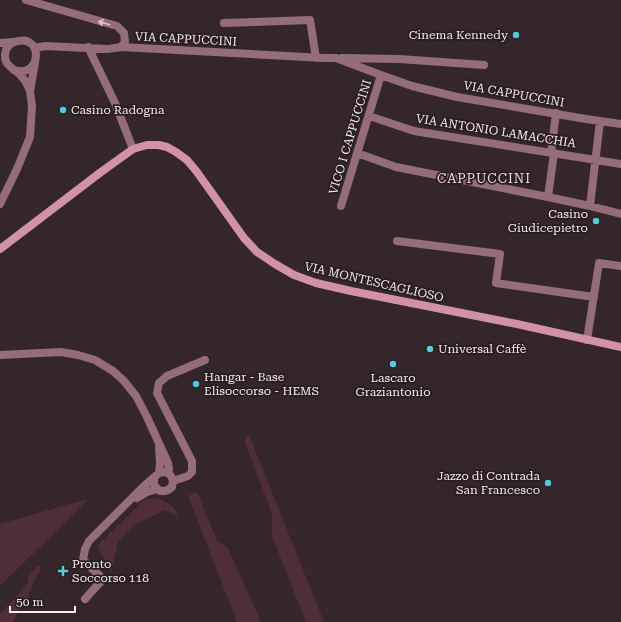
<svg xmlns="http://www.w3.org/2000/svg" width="621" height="622" viewBox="0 0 621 622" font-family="'Roboto Serif',serif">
<rect width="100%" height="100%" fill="#34262a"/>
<path fill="#502e39" d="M 249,435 L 324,622 L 306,622 L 272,536 L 272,516 L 270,508 L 245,443 L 245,440 Z
M 197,492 L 217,541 L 228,548 L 261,622 L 237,622 L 188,496 Z
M 159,498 L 172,506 L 177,513 L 177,516 L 165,510 L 134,525 L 118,542 L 110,577 L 111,571 L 97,546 L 144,500 Z
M 87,499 L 87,501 L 0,586 L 0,524 Z
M 38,566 L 42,567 L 32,586 L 27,599 L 21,604 L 13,622 L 0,622 L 0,614 L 28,584 L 28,577 Z"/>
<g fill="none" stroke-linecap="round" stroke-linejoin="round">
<path stroke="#956d78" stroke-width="8" d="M 26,0 L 117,26 L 124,33 L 125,42 L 121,47
M 224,23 L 310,20 L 316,58
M 88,47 L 115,103 L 133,149
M 35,48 L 45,46 L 108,49 L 121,47 L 324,58 L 336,58 L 381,75 L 412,86 L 457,97 L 586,119 L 621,124
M 342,58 L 399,59 L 484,65
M 369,116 L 414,131 L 621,164
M 357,153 L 396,167 L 548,197 L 590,206 L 621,214
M 551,153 L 556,113
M 548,197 L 554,153
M 341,206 L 381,75
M 590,206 L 600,121
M 397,241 L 500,254 L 496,283 L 594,297
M 587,340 L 599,263 L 621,266
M 0,355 L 61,352 L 78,355 L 95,360 L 113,371 L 124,381 L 136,396 L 147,417 L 168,463 L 169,469 L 168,473
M 159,447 L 160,463 L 159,473
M 173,481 L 188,476 L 192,472 L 192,461 L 157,393 L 159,383 L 167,376 L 205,360
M 137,498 L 147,492 L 157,489
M 85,599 L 103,579 L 83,560 L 85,549 L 89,541 L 144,486 L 159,473 L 165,472 L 168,473 L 171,476 L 173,481 L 172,487 L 168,490 L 164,491 L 160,491 L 155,486 L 154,484 L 154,478"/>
<path stroke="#956d78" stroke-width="8" d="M 0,43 L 13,42
M 14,70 C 42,79 43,35 18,41 C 12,42 8,45 6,50 C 1,66 15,68 22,77 C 26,81 28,86 30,91
M 0,204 L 17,169 L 30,137 L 32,106 L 30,91 L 35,63"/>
<path stroke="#d292a5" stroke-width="8" d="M 0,249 L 101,172 L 133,149 L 147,145 L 159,145 L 167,147 L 176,152 L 187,160 L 197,172 L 244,238 L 257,252 L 275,264 L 294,275 L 316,283 L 351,291 L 517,324 L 621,347"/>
</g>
<defs><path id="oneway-shaft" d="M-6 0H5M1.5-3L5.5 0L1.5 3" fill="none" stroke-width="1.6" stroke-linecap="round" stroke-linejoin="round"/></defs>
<use stroke="#d8c5cb" href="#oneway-shaft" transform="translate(104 23) rotate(-164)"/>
<g fill="#54cade" stroke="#291d20" stroke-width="1.5">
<circle cx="516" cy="35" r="4"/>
<circle cx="63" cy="110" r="4"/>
<circle cx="596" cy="221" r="4"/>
<circle cx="430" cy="349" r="4"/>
<circle cx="393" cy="364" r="4"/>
<circle cx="196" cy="384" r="4"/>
<circle cx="548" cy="483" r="4"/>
<path d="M61 565h4v4h4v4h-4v4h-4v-4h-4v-4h4z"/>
</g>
<g text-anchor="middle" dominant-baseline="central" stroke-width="3.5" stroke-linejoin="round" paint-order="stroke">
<g font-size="12" fill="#f4ebee" stroke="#291d20" text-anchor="start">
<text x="508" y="35" text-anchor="end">Cinema Kennedy</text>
<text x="71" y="110">Casino Radogna</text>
<text x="588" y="214" text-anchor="end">Casino<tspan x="588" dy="14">Giudicepietro</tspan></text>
<text x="438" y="349">Universal Caffè</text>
<text x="204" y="377">Hangar - Base<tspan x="204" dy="14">Elisoccorso - HEMS</tspan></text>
<text x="393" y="378" text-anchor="middle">Lascaro<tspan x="393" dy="14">Graziantonio</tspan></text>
<text x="540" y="476" text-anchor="end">Jazzo di Contrada<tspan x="540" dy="14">San Francesco</tspan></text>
<text x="72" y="564">Pronto<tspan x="72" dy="14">Soccorso 118</tspan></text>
</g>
<g font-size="12" fill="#f4ebee" stroke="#291d20">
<text transform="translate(186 39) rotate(3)">VIA CAPPUCCINI</text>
<text transform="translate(514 94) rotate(10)">VIA CAPPUCCINI</text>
<text transform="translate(496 131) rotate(9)">VIA ANTONIO LAMACCHIA</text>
<text transform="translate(350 137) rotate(-73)">VICO I CAPPUCCINI</text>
<text transform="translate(374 282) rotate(13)">VIA MONTESCAGLIOSO</text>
</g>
<g font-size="13" letter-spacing="1" fill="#ebdade" stroke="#291d20">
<text x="484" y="178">CAPPUCCINI</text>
</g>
</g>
<path d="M10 606v6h65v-6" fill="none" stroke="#f4ebee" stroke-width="2"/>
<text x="16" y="606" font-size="12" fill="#f4ebee" stroke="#291d20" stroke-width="3" paint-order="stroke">50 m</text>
</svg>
